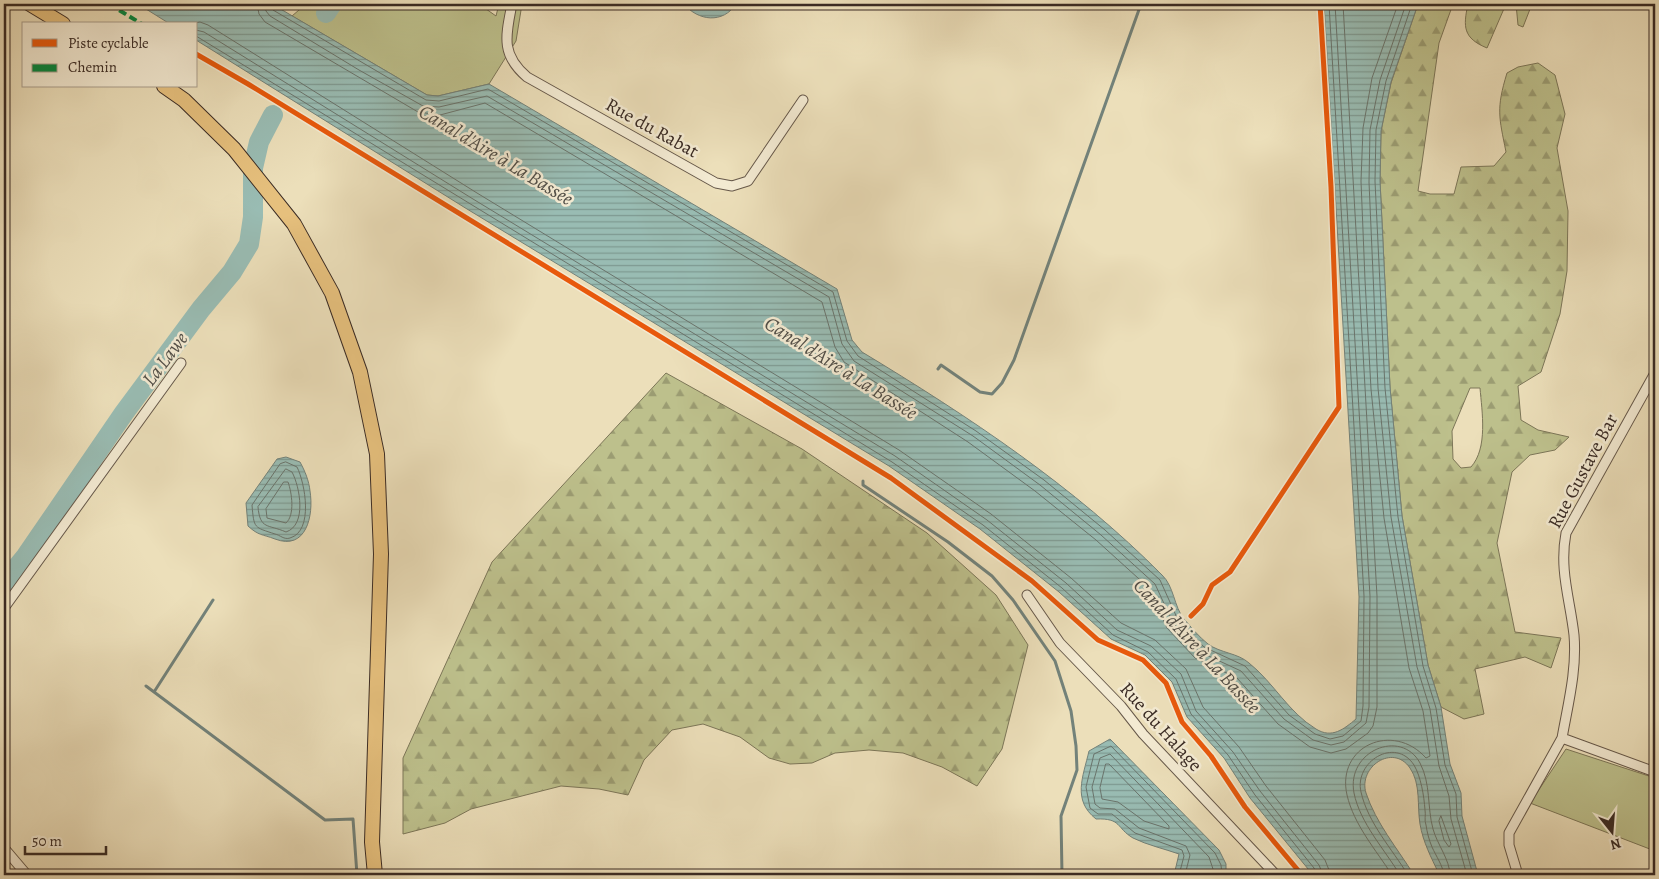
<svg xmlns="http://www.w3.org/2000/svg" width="1659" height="879" viewBox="0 0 1659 879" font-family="Alegreya,serif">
<defs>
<pattern id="forest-firs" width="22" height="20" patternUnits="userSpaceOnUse" patternTransform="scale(1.25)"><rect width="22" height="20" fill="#bdc08c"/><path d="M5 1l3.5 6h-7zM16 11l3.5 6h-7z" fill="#9b9c72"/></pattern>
<pattern id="water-rules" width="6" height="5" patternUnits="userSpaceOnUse" patternTransform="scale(1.25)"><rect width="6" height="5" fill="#99bcb3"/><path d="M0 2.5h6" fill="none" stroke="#7e9991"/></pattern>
</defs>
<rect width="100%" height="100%" fill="#ecdfba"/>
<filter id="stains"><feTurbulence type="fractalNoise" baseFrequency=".004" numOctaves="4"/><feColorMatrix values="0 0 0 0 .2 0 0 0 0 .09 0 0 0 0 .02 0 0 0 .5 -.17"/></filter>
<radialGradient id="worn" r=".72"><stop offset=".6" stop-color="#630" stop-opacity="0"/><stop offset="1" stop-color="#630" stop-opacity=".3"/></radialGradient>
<path fill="#bdc08c" stroke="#7c7658" d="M 306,4 L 479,4 L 496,16 L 499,4 L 522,4 L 516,41 L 489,84 L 438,96 L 427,95 L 292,16 Z
M 1566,749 L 1655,778 L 1655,851 L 1530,803 Z"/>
<path fill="url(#forest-firs)" stroke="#7c7658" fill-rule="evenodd" d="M 1418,4 L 1453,4 L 1439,43 L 1418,191 L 1430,194 L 1454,194 L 1461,167 L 1494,166 L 1506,152 C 1499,117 1496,109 1507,73 L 1518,67 L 1538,63 L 1555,75 L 1565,114 L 1557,148 L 1568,211 L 1567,271 L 1560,314 L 1541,372 L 1518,386 L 1521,420 L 1538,430 L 1569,437 L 1555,450 L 1530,455 L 1512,472 L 1497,543 L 1515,632 L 1561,638 L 1551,668 L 1525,657 L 1475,669 L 1484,714 L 1464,719 L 1441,707 L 1428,665 L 1402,516 L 1390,387 L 1380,181 L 1381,131 L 1391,83 ZM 1470,388 L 1480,388 C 1482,412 1488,448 1471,467 L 1461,468 L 1453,459 L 1452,431 Z
M 1468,4 L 1506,4 L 1487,48 C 1463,38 1463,27 1468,4 Z
M 1516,4 L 1532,4 L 1523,27 L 1518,25 Z
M 666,373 L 802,449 L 927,533 L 996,595 L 1028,645 L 1002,749 L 977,786 L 942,767 L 903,753 L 869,750 L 835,753 L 812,763 L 790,764 L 769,758 L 740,737 L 703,724 L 672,730 L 644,760 L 628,795 L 599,789 L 561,786 L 471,809 L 445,823 L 403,834 L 403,758 L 492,562 Z"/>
<path fill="url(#water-rules)" stroke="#73827a" d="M 138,4 L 272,4 L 427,95 L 438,96 L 489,84 L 837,289 L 852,340 L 862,352 C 968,416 1075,487 1162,575 C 1174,586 1174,607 1184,619 C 1191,627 1199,637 1208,644 C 1220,653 1238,653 1249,663 C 1274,683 1288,712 1316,729 C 1332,739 1344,729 1356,719 L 1359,597 L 1324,4 L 1418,4 L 1391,82 L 1381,131 L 1380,181 L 1390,387 L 1402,516 L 1428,665 L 1441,707 L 1450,764 L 1461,793 L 1462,816 L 1478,875 L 1439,874 C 1431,857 1423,842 1420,824 C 1417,806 1421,784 1410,768 C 1393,743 1358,767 1366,793 C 1376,823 1397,848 1414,875 L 1313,875 L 1250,798 L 1224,758 L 1187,717 L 1172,682 L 1145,655 L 1111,639 L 1059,592 L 980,529 L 889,466 L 467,209 L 196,40 L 196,24 L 170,24 Z
M 684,4 L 736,4 C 723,24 698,21 684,4 Z
M 286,457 L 300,462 C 305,471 309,481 310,491 C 314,516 306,551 275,539 C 262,534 259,536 248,526 L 246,503 L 277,459 Z
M 1110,739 L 1219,850 L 1226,864 L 1226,875 L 1174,875 L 1179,854 C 1165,849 1147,845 1133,838 C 1116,828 1122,818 1096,819 C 1072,800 1083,777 1089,751 Z"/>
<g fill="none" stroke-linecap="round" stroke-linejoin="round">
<path stroke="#6a746c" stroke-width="1" d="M 257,4 L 259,14 L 265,22 L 418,112 L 440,115 L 485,103 L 822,302 L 835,347 L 844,362 L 968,442 L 1035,491 L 1096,540 L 1149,588 L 1167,628 L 1195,658 L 1237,678 L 1278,724 L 1310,747 L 1331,753 L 1346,749 L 1368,733 L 1373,726 L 1377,707 L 1377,596 L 1343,4
M 264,4 L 266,11 L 270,16 L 359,70 L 423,106 L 439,107 L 487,96 L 829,297 L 842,344 L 854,361 L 973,436 L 1040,485 L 1101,535 L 1155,584 L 1173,623 L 1200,652 L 1241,671 L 1284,719 L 1313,740 L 1331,745 L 1344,742 L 1366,723 L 1369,707 L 1370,596 L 1335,4
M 271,4 L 273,10 L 426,100 L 439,101 L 488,89 L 833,292 L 847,341 L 858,356 L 976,431 L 1044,480 L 1105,530 L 1160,580 L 1178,620 L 1204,647 L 1245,666 L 1289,715 L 1315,734 L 1330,739 L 1343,736 L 1361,721 L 1363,706 L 1364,596 L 1329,4
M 1406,4 L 1380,80 L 1370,130 L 1369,182 L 1378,388 L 1391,517 L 1417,667 L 1430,709 L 1439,766 L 1449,796 L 1451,819 L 1467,875
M 1412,4 L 1386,81 L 1376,130 L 1375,181 L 1385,388 L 1398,517 L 1423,666 L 1436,708 L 1445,765 L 1456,794 L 1457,817 L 1473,875
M 190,24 L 200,22 L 208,25 L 477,193 L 899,450 L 991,514 L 1071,578 L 1121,623 L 1155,640 L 1186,669 L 1203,707 L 1239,747 L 1266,786 L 1325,860 L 1331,875
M 196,30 L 204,32 L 473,199 L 895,456 L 987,520 L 1066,583 L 1117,630 L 1151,646 L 1181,674 L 1196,711 L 1233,752 L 1260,791 L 1319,865 L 1323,875
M 196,36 L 892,462 L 983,525 L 1062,588 L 1113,635 L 1148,652 L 1176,679 L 1191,714 L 1228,755 L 1255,795 L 1314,868 L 1317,875
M 286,462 L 297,467 C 305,483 314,531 290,538 C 284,540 280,535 275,534 C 254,527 254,529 252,505 L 280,464 Z
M 286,469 L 292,472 C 300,487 307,525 286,532 C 268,524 260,530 258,507 Z
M 284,482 L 288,482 C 292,493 295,515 286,523 L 267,518 L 266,509 Z
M 1106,764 L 1109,764 L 1169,826 L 1169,829 L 1144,821 L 1118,802 L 1102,799 L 1100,788 Z
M 1441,816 L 1451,844 L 1449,847 L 1444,840 L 1439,821 Z
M 1179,875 L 1184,856 L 1182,850 L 1135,833 L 1112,814 L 1098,814 L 1090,808 L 1086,787 L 1094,754 L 1111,746 L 1215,853 L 1221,865 L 1222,875
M 1185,875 L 1190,855 L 1186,846 L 1139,828 L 1115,809 L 1100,808 L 1095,804 L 1092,787 L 1100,758 L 1110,754 L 1209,857 L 1215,875
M 1392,875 C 1376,850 1354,825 1347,795 C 1336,746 1393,721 1426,758 L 1430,756 L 1423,711 L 1409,668 L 1384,518 L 1371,389 L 1365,280 L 1361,181 L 1363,128 L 1372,78 L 1398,4
M 1400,875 C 1385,850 1360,823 1354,793 C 1346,751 1401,728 1420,763 C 1431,784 1427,807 1433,829 C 1437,844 1450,860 1450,875
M 1408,875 C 1392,849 1368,823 1361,792 C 1354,762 1395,736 1414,765 C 1421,777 1424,796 1425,810 C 1426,815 1424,820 1426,825 C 1427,832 1429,840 1432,847 C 1436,856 1443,866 1444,875"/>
<path stroke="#73827a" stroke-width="3" d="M 938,369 L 941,365 L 980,392 L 992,394 L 1002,383 L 1014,360 L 1141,4
M 863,481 L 863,485 L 948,542 L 992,576 L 1013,600 L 1055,661 L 1071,711 L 1076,746 L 1077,770 L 1061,816 L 1062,875
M 146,686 L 325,820 L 353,819 L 357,875
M 154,692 L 213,600"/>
<path stroke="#99bcb3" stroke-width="20" d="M 326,13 L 332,4
M 4,583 L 26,556 L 124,413 L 201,309 L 232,272 L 249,244 L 253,217 L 253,168 L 259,142 L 273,115"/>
<defs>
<path id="street" d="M 512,4 C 506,35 500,54 527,77 L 716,183 L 732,186 L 748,181 L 803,100
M 1027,595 L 1060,643 L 1121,706 L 1143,734 L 1276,875
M 4,608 L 181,363
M 1562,738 C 1568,704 1577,670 1574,635 C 1570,599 1559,570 1566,533 L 1655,373
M 4,848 L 27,875
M 1518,875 L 1509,845 L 1509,833 L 1562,738 L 1655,772"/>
<path id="primary" d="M 30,4 L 63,24
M 164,86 L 184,100 L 234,149 L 294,224 L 332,293 L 360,372 L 377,454 L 381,554 L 372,842 L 375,875"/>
</defs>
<use href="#street" stroke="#66584a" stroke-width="11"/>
<use href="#primary" stroke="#3a2b24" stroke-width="16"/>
<use href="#street" stroke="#f3ead2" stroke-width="9"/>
<use href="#primary" stroke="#e6c07d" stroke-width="14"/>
<path stroke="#00873e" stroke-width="4" stroke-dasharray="8 4" stroke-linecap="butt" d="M 109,4 L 142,24"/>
<defs>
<path id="cycleway" d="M 196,54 L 248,84 L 891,478 L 1032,581 L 1098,640 L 1143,660 L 1166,683 L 1182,722 L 1211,756 L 1245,807 L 1302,875
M 1191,616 L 1203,604 L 1212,585 L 1230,572 L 1339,407 L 1331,187 L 1320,4"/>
</defs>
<use href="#cycleway" stroke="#f3ead2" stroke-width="8"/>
<use href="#cycleway" stroke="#e8590c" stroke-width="5"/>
</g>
<g text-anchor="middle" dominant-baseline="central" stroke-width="5" stroke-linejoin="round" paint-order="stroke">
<g font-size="19" fill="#3a2b24" stroke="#f3ead2">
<text transform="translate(652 128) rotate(29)">Rue du Rabat</text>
<text transform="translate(1583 471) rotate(-62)">Rue Gustave Bar</text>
<text transform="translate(1161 727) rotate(48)">Rue du Halage</text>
</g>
<g font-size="20" font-style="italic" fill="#524f48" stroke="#f3ead2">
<text transform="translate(496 155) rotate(31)">Canal d'Aire à La Bassée</text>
<text transform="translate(165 359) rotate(-53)">La Lawe</text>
<text transform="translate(841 368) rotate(32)">Canal d'Aire à La Bassée</text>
<text transform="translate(1197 646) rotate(47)">Canal d'Aire à La Bassée</text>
</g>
</g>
<rect width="1659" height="879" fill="none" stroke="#ecdfba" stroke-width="20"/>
<rect x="5" y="5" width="1649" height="869" fill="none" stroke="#3a2b24" stroke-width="2.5"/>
<rect x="10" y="10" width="1639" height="859" fill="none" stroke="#3a2b24"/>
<rect x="22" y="22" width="175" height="65" fill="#f3ead2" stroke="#a99e8c"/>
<rect x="32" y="39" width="25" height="8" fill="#e8590c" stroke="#a99e8c"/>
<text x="68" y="48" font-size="15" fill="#3a2b24">Piste cyclable</text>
<rect x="32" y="64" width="25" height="8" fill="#00873e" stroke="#a99e8c"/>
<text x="68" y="72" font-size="15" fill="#3a2b24">Chemin</text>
<g transform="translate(1612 832) rotate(163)" stroke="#f3ead2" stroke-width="4" paint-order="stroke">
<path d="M0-4L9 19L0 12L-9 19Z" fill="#3a2b24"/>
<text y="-8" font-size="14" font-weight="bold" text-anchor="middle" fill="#3a2b24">N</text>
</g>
<path d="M25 846v8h81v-8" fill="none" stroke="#3a2b24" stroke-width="2.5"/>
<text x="32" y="846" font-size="15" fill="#3a2b24" stroke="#f3ead2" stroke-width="4" paint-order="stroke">50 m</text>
<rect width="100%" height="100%" filter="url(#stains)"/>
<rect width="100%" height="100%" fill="url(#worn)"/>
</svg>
